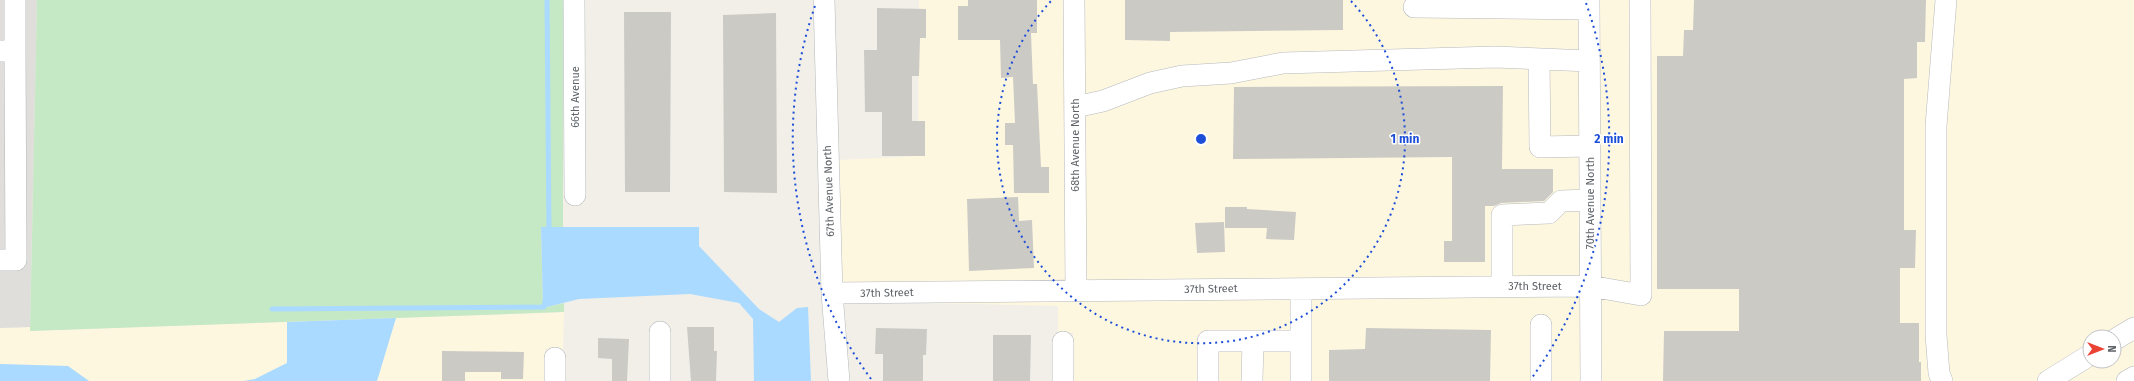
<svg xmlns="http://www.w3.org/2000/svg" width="2134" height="381" viewBox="0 0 2134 381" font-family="'Fira Sans',sans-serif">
<rect width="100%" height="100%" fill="#f1efe8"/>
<path fill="#fef7e0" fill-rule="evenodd" d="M 919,0 L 1064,0 L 1066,282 L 842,285 L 839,160 L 918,156 Z
M 1084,0 L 1579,0 L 1580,277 L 1085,282 Z
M 1599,0 L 2134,0 L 2134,381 L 1601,381 ZM 2090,337 L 2114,337 L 2114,361 L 2090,361 Z
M 1580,294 L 1581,381 L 1073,381 L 1073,333 L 1058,333 L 1058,306 L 880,302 Z
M 564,312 L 563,349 L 545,349 L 545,381 L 377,381 L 396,318 Z
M 287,322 L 287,363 L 255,379 L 244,381 L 89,381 L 68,366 L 0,364 L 0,328 L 30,327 L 30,331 Z"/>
<path fill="#e0deda" d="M 0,0 L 37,0 L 30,327 L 0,328 Z"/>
<path fill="#c5e8c5" d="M 37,0 L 563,0 L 563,227 L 541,228 L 543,308 L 564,303 L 564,312 L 30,331 Z"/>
<path fill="#aadaff" d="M 541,227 L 699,227 L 699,246 L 759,309 L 779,322 L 797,308 L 808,307 L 811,381 L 754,381 L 753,319 L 739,303 L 690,294 L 579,299 L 543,308 Z
M 396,318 L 377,381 L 244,381 L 255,379 L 287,363 L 287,322 Z
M 0,364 L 68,366 L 89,381 L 0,381 Z"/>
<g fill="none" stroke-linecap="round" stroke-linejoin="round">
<path stroke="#aadaff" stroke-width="5" d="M 547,0 L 549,234
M 272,309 L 544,307 L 545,301"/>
</g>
<path fill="#cccac5" d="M 968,0 L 1037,0 L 1037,33 L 1031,33 L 1033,84 L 1037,84 L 1041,167 L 1049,167 L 1049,193 L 1014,193 L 1013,145 L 1005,145 L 1005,123 L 1015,123 L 1013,77 L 1001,78 L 1000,40 L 958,40 L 958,6 L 968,6 Z
M 1125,0 L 1343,0 L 1343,30 L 1170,32 L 1170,41 L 1125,40 Z
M 1694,0 L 1926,0 L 1925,42 L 1917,42 L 1917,78 L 1904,79 L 1904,230 L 1916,230 L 1915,268 L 1900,268 L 1900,323 L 1919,323 L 1919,362 L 1921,362 L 1921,381 L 1663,381 L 1664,331 L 1739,331 L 1739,289 L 1657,289 L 1657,56 L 1683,56 L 1684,30 L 1693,30 Z
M 877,8 L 926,9 L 926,38 L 920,38 L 919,76 L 912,76 L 912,121 L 925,121 L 925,156 L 882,156 L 882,112 L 865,112 L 864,50 L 877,50 Z
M 624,12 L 671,12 L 670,192 L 625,192 Z
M 776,13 L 777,193 L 724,192 L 723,15 Z
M 1503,86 L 1502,169 L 1553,169 L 1553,192 L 1544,201 L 1501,203 L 1494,206 L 1485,206 L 1485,262 L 1444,262 L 1444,241 L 1452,241 L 1452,157 L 1233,159 L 1234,87 Z
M 1018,197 L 1019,221 L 1032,220 L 1034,268 L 969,271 L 967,199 Z
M 1225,207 L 1247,207 L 1247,209 L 1296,212 L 1294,240 L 1266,239 L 1267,228 L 1225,228 Z
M 1224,222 L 1225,252 L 1197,253 L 1195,223 Z
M 687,327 L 714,327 L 714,351 L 717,351 L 716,381 L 691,381 Z
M 876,328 L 927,329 L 926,355 L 923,355 L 923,381 L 883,381 L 883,354 L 875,354 Z
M 1366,328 L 1491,330 L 1490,381 L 1329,381 L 1329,350 L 1365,349 Z
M 993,335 L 1031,335 L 1030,381 L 993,381 Z
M 598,338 L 629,339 L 627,381 L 612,381 L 612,359 L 598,358 Z
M 442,351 L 524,352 L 523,379 L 501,379 L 501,372 L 465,372 L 465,381 L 442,381 Z"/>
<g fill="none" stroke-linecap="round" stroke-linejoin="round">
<defs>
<path id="minor" d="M 15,0 L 15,51
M 574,0 L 575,195
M 824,0 L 832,293 L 839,381
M 1074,0 L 1076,291
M 1589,0 L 1591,381
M 1414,7 L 1589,9
M 0,51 L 15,51 L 16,260 L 0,260
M 1539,59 L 1540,147 L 1590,146
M 1075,107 L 1103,101 L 1150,83 L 1182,76 L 1231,73 L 1283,63 L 1495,57 L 1589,61
M 1502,286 L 1502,215 L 1549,213 L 1561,201 L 1590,200
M 1301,289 L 1301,381
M 832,293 L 1590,286 L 1641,295 L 1640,0
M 1541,325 L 1541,381
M 2114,340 L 2134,328
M 1063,342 L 1063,381
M 555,358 L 555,381
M 660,381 L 660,332
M 1208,381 L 1208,341 L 1301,341
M 1252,381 L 1253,341
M 1942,381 L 1939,373 L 1936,335 L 1936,126 L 1946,0
M 2048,381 L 2090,355
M 2127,381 L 2134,377"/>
</defs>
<use href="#minor" stroke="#b5b8bc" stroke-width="22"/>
<use href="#minor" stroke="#fff" stroke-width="21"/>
</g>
<g fill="none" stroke="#1d4ed8" stroke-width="2" stroke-dasharray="2 4">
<path d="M1351 1A204 204 0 1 1 1051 1"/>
<path d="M871 379A408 408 0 0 1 816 3M1586 3A408 408 0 0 1 1531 379"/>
</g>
<g text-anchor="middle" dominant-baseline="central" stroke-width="3" stroke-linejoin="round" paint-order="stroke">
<g font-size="11" fill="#5f6368" stroke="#fff">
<text transform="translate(575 97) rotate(-90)">66th Avenue</text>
<text transform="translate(1075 145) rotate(-90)">68th Avenue North</text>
<text transform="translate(829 191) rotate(-92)">67th Avenue North</text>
<text transform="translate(1590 203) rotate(-90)">70th Avenue North</text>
<text x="1535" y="286">37th Street</text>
<text transform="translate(1211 289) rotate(-1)">37th Street</text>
<text transform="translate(887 293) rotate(-1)">37th Street</text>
</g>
</g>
<circle cx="1201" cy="139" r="6" fill="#1d4ed8" stroke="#fff" stroke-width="2"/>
<g font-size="12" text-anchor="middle" font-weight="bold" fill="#1d4ed8" stroke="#fff" stroke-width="3" stroke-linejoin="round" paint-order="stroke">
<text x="1405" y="143">1 min</text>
<text x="1609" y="143">2 min</text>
</g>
<g transform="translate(2102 349) rotate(90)"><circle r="19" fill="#ffffff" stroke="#bfc1c3"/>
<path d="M0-3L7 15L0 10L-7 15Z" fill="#ea4335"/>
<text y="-6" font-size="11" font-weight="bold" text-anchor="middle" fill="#5f6368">N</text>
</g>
</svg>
